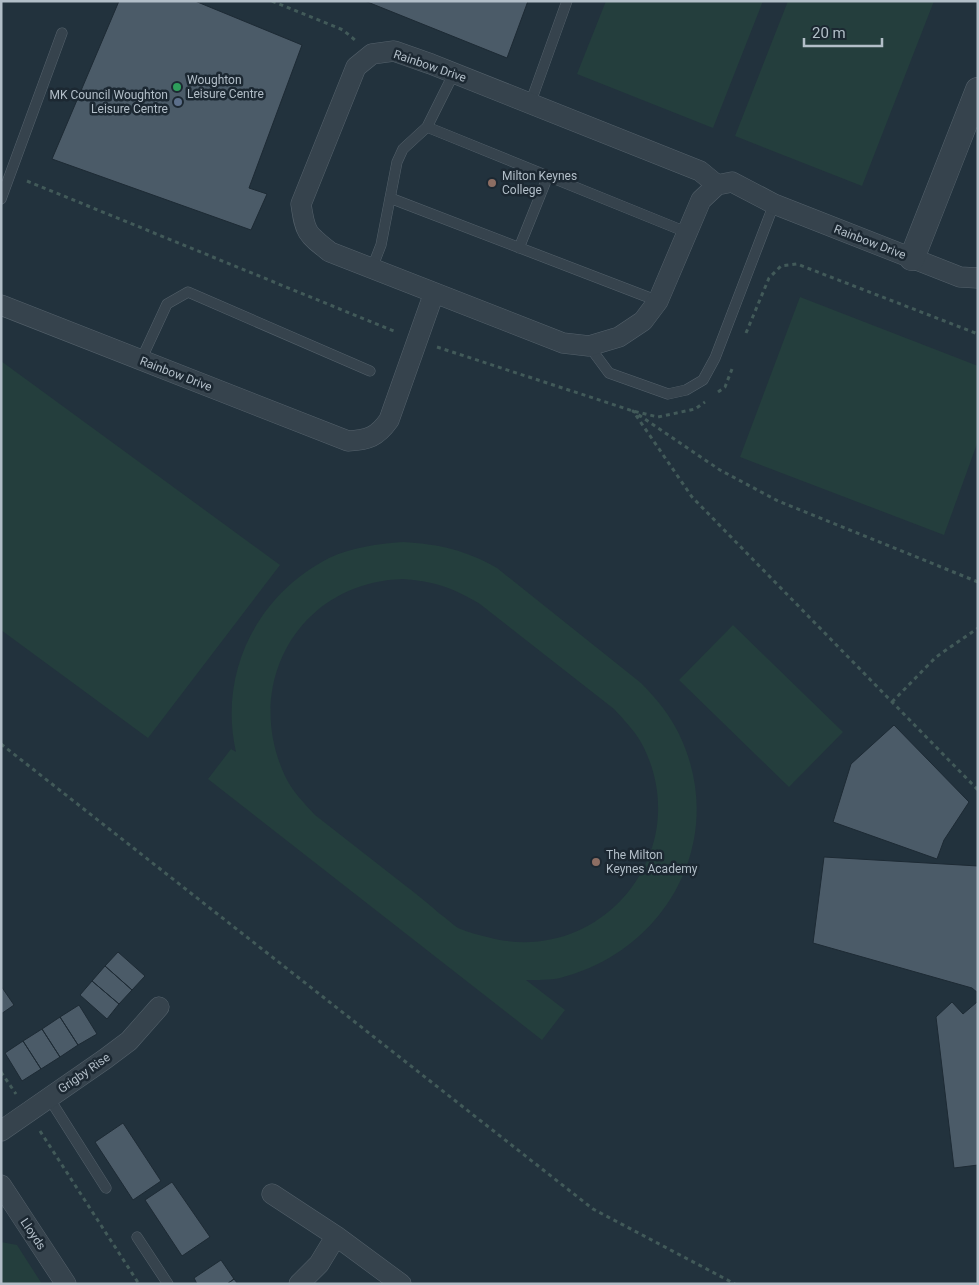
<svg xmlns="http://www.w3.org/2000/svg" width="979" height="1285" viewBox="0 0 979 1285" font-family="Roboto,sans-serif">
<rect width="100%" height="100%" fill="#22323d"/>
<path fill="#243e3d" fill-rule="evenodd" d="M 606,1 L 763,1 L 713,128 L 577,74 Z
M 788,1 L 934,1 L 862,186 L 735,136 Z
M 800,297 L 978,366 L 978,441 L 944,535 L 740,457 Z
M 1,361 L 280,565 L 148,738 L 1,630 Z
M 403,542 C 438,544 466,550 497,568 L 641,683 C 656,698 670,715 679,734 C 729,837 668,951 560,978 C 550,980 537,980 526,980 L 565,1010 L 542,1040 L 208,779 L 231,749 L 236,752 C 218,673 257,595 329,558 C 352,547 378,544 403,542 ZM 403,579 C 433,581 454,588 480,604 L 614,709 C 625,721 637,733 644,748 C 695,853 600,968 487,937 C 478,935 467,932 458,928 C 452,924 446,918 440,914 C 428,903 415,893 402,883 C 373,860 344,838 315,815 C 304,803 292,791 285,776 C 242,684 299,582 403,579 Z
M 733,625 L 843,732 L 789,787 L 679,680 Z
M 1,1242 L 17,1245 L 42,1284 L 1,1284 Z"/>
<path fill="#4b5b68" stroke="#1d2a34" d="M 119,1 L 195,1 L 302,45 L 249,188 L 267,194 L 251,230 L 52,159 Z
M 365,1 L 528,1 L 507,58 Z
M 894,725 L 969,802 L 944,840 L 937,859 L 833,822 L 851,764 Z
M 824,857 L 978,866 L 978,993 L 972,988 L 813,943 Z
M 118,952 L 145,976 L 132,990 L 105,966 Z
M 105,966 L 132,990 L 119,1004 L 92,981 Z
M 92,981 L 119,1004 L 107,1019 L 80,995 Z
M 1,986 L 14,1005 L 1,1014 Z
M 952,1002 L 963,1014 L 977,1002 L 978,1003 L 978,1165 L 954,1168 L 936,1017 Z
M 79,1005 L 97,1034 L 78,1045 L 60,1017 Z
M 60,1017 L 78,1045 L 60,1057 L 42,1029 Z
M 42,1029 L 60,1057 L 41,1069 L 23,1041 Z
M 23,1041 L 41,1069 L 22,1081 L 5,1053 Z
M 123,1123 L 161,1181 L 133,1200 L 95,1142 Z
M 172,1182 L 210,1237 L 182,1256 L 145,1200 Z
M 221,1260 L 234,1279 L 227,1284 L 197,1284 L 194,1278 Z
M 234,1279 L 238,1284 L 227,1284 Z"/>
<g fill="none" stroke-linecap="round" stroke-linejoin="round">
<defs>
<path id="service" d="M 530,104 L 567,1
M 427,127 L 686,232
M 390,198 L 658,301
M 1,199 L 62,33
M 519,248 L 548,176
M 372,268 L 381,245 L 397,162 L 403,149 L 427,127 L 454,73
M 589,346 L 609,373 L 668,394 L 686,390 L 703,380 L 715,358 L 774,204
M 141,360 L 167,304 L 188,292 L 370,371
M 49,1098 L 106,1188
M 137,1237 L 168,1284"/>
<path id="minor" d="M 717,185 L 700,171 L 431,64 L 394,51 L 372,54 L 356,67 L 301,204 C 305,233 307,234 330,252 L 563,343 L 589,346 L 619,337 L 643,321 L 658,301 L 701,200 L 717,185 L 732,182 L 774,204 L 960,277 L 978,278
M 1,305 L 348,441 C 368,440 377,437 389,420 L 434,293
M 1,1131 L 105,1059 L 129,1041 L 159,1007
M 1,1185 L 66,1284
M 272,1194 L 336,1236 L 401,1284
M 299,1284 L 319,1264 L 336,1236"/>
<path id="tertiary" d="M 912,258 L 978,90"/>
</defs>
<use href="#service" stroke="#54616b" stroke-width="11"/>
<use href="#minor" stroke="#54616b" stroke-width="21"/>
<use href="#tertiary" stroke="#54616b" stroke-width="26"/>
<path stroke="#425a59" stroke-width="3" stroke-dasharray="4 4" stroke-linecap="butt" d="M 272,1 L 343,30 L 355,40
M 27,181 L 396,332
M 746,333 L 769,278 L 781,266 L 797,264 L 978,334
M 437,347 L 633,411 L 658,417 L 695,409 L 705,402
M 718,392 L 725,387 L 732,369
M 978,582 L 778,501 L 720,470 L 633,411 L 692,497 L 978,790
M 892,702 L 936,657 L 978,628
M 1,744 L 593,1209 L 735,1284
M 1,1072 L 16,1094
M 40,1131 L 139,1284"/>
<use href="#service" stroke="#36434d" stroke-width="10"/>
<use href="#minor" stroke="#36434d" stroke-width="20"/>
<use href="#tertiary" stroke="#36434d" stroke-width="25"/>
</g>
<circle fill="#2e9e5b" stroke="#1c2832" stroke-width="2" cx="177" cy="87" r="5"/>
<circle fill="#5c6f8a" stroke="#1c2832" stroke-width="2" cx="178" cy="102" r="5"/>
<g fill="#8d6e63" stroke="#1c2832" stroke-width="2">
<circle cx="492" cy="183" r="5"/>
<circle cx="596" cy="862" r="5"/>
</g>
<g text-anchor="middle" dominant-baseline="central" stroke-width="5" stroke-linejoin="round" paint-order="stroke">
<g font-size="12" fill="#b2bec8" stroke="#1c2832">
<text transform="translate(430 66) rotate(19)">Rainbow Drive</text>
<text transform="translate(870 242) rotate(21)">Rainbow Drive</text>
<text transform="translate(176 374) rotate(21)">Rainbow Drive</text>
<text transform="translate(84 1073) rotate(-35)">Grigby Rise</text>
<text transform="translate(33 1234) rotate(56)">Lloyds</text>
</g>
<g font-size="12" fill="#b2bec8" stroke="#1c2832" text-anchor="start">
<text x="187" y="80">Woughton<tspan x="187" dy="14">Leisure Centre</tspan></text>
<text x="168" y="95" text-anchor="end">MK Council Woughton<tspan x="168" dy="14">Leisure Centre</tspan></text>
<text x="502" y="176">Milton Keynes<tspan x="502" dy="14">College</tspan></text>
<text x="606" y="855">The Milton<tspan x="606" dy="14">Keynes Academy</tspan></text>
</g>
</g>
<rect width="979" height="1285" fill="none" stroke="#b2bec8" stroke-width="5"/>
<path d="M804 38v8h78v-8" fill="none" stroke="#b2bec8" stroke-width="2.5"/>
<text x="812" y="38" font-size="15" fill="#b2bec8" stroke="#1c2832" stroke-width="4" paint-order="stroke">20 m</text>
</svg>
